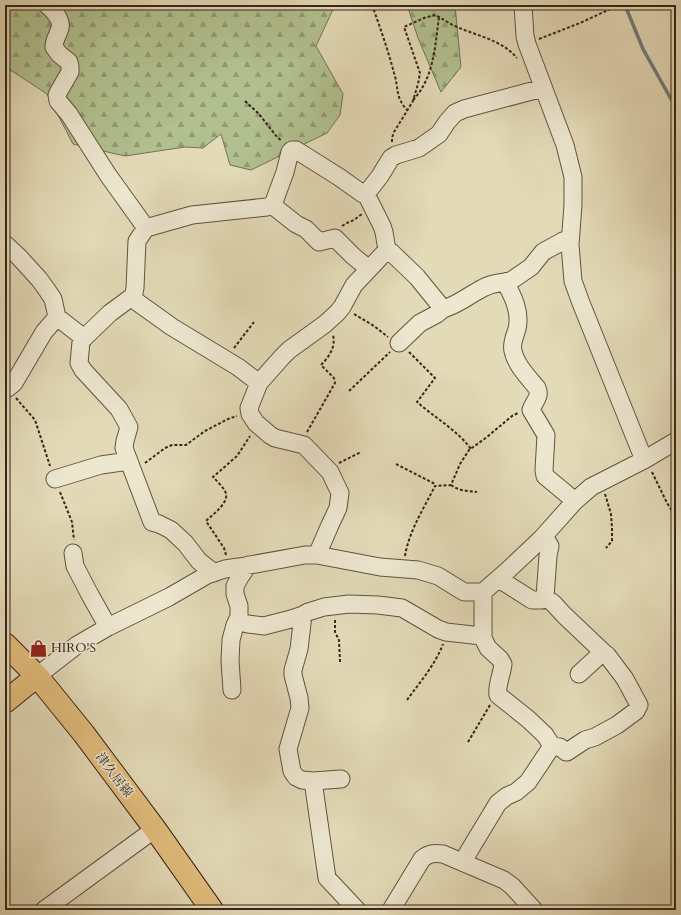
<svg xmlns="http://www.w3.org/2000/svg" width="681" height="915" viewBox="0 0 681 915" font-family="Cardo,'Noto Serif JP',serif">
<defs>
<pattern id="forest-firs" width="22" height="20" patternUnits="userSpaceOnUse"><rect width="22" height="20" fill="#b2c08f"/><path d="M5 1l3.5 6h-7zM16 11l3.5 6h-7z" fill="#929c74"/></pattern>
</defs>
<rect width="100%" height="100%" fill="#e3dab7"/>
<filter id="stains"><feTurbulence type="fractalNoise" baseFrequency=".005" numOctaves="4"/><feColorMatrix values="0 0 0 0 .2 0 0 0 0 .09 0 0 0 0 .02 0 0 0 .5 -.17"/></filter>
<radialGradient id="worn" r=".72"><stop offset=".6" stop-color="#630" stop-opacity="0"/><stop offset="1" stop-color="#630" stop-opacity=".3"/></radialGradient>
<path fill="url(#forest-firs)" stroke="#747254" d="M 5,5 L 335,5 L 316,46 L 343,94 L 340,115 L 327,133 L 251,170 L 230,165 L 221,134 L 203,148 L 185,147 L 125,156 L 73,144 L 47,94 L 12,71 L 5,68 Z
M 407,5 L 455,5 L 461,67 L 441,92 L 418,38 Z"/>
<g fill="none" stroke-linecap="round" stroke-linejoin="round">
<path stroke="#727d79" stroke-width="3.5" d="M 625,5 L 643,49 L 676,108"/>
<defs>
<path id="minor" d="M 47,5 C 54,11 64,21 59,31 C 57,37 54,40 54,47 L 59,54 L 69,62 L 70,67 L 70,72 L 59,91 L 57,95 L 58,101 L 69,114 L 108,175 L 146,228 L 137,241 L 135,288 L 133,298
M 523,5 L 525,36 L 527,44 L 565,145 L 573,177 L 573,205 L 570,245 L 573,281 L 581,303 L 644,460
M 366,194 L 382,226 L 384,232 L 387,250
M 272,205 L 296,224 L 306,229 L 319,242 L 335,238 L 353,256 L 369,269
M 146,228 L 192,215 L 267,207 L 272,205 L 274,202 L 285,172 L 290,152 L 292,150 L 296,150 L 339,177 L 363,194 L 366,194 L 380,176 L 391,158 L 396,155 L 419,148 L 439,134 L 447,122 L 455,113 L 464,109 L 543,88
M 5,244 L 19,257 L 39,279 L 47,290 L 53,299 L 57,317 L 84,338 L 110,313 L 129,299 L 133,298
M 505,282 L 512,280 L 531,267 L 543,252 L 563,241 L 570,239
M 133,298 L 137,302 L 172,327 L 238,367 L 259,383
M 84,338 L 81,342 L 79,363 L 83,370 L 119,409 L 129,427 L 125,441 L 124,448 L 152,522 L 159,524 L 171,530 L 185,543 L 199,561 L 214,573
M 399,343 L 420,323 L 437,314 L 443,309
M 5,388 L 8,388 L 14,383 L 44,332 L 57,317
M 55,479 L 101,465 L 129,461
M 544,536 L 550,546 L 548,556 L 545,597 L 553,603 L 564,615 L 603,652 L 607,655 L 625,679 L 639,705 L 636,711 L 617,725 L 595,737 L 585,740 L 567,752 L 566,752 L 560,747 L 552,746
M 73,553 L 75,566 L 89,593 L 108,627
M 317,555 L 330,525 L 338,508 L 340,493 L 330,472 L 304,445 L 275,438 L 270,435 L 256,423 L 250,414 L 249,408 L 259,383 L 282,357 L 289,350 L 325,324 L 337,313 L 342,307 L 354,285 L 387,250 L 391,252 L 417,277 L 443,309 C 458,305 469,295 483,288 C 490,284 497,283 505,282 C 513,296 521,312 517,329 C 515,336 511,343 513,351 C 516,365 528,377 537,388 C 541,397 534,401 531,410 L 546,435 L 544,470 L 545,476 L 575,501
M 499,579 L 532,600 L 542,600 L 545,597
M 303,615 L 299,649 L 293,670 L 293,675 L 299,698 L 300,708 L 288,749 L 292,771 L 296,777 L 302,780 L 313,781 L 341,779
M 237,621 L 248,624 L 264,626 L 291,619 L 303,615 L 308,612 L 324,607 L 349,604 L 378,605 L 402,608 L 438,629 L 446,632 L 482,636
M 579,674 L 603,652
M 37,676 L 77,645 L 108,627 L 169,597 L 207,575 L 225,569 L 239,567 L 305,555 L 317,555 L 380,567 L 418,570 L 438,576 L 464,592 L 483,592 L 506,572 L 541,539 L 575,501 L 591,487 L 644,460 L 676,441
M 232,690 L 230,660 L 231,640 L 235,625 L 239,617 L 239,606 L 235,594 L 235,586 L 240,577 L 248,565
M 313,781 L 327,878 L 357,910
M 464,863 L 466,856 L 498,803 L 507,796 L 516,792 L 528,782 L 552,746 L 545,735 L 528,719 L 498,695 C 496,687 502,674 503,664 L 500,659 L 488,648 L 483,638 L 483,592
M 44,910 L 155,829
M 391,910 L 422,859 C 429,853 434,853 443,854 L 504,880 L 512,886 L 534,910"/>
<path id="major" d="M 5,644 L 37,676 L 84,734 L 155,829 L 212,910
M 5,702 L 37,676"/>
</defs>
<use href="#minor" stroke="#625240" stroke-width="19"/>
<use href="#major" stroke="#372518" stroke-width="24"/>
<path stroke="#372518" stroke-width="2" stroke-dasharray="3 2" stroke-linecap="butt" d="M 372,5 C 380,27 388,50 394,73 C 399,88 395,97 407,110
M 539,39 L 580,23 L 619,5
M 413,100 C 434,78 435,46 439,17
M 245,101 L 259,114 L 277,137 L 282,141
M 392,142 L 392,138 L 394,132 L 413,101 L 418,84 L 420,73 L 404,27 L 424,18 L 435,15 C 442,18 448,23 455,26 C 476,36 501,39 517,58
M 342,226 L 347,223 L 354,220 L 362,214
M 354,314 L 374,326 L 388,337
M 234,348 L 254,322
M 409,352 L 435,378 L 417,402 C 434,417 457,430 471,449
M 349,391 L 390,352
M 16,398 L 35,420 L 50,466
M 307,432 L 335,383 L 334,378 L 321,365 C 329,357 336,347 333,335
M 145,463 L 165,448 L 172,445 L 186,445 L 205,431 L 228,419 L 237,416
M 339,463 L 361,452
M 396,464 L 435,484 L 435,486
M 652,472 L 667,503 L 676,517
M 451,485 C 459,491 468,491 477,492
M 60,492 L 72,522 L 74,540
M 605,494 L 611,514 L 612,528 L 612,541 L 606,548
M 226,555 L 224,548 L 206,521 C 213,514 231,502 225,491 C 222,486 217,481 213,477 L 237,456 L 250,436
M 405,556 C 409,531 424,508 435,486 L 451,485 L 460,464 L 469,450 L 487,437 L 512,416 L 518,413
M 335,620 L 335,632 L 339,640 L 340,662
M 407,700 C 420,682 435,665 443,644
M 468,742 L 490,705"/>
<use href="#minor" stroke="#ede7d0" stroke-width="17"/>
<use href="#major" stroke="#e2bd7c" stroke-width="22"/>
</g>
<defs>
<symbol id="shop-bare" viewBox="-9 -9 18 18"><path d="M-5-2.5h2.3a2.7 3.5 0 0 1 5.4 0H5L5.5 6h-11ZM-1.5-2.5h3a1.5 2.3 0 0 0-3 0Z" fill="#8f2418" stroke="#ede7d0" stroke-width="2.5" paint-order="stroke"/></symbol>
</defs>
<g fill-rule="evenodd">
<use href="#shop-bare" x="26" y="636" width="25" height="25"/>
</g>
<g text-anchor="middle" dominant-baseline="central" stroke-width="3" stroke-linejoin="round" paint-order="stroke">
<g font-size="13" fill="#372518" stroke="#ede7d0" text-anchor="start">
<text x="51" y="648">HIRO'S</text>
</g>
<g font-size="13" fill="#372518" stroke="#ede7d0">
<text transform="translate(114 775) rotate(53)">津久居線</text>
</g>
</g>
<rect width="681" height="915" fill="none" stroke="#e3dab7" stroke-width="20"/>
<rect x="6" y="6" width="669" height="903" fill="none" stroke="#372518" stroke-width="2"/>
<rect x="10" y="10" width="661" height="895" fill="none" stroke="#372518"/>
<rect width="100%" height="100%" filter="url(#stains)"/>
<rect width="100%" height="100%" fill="url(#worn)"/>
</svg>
